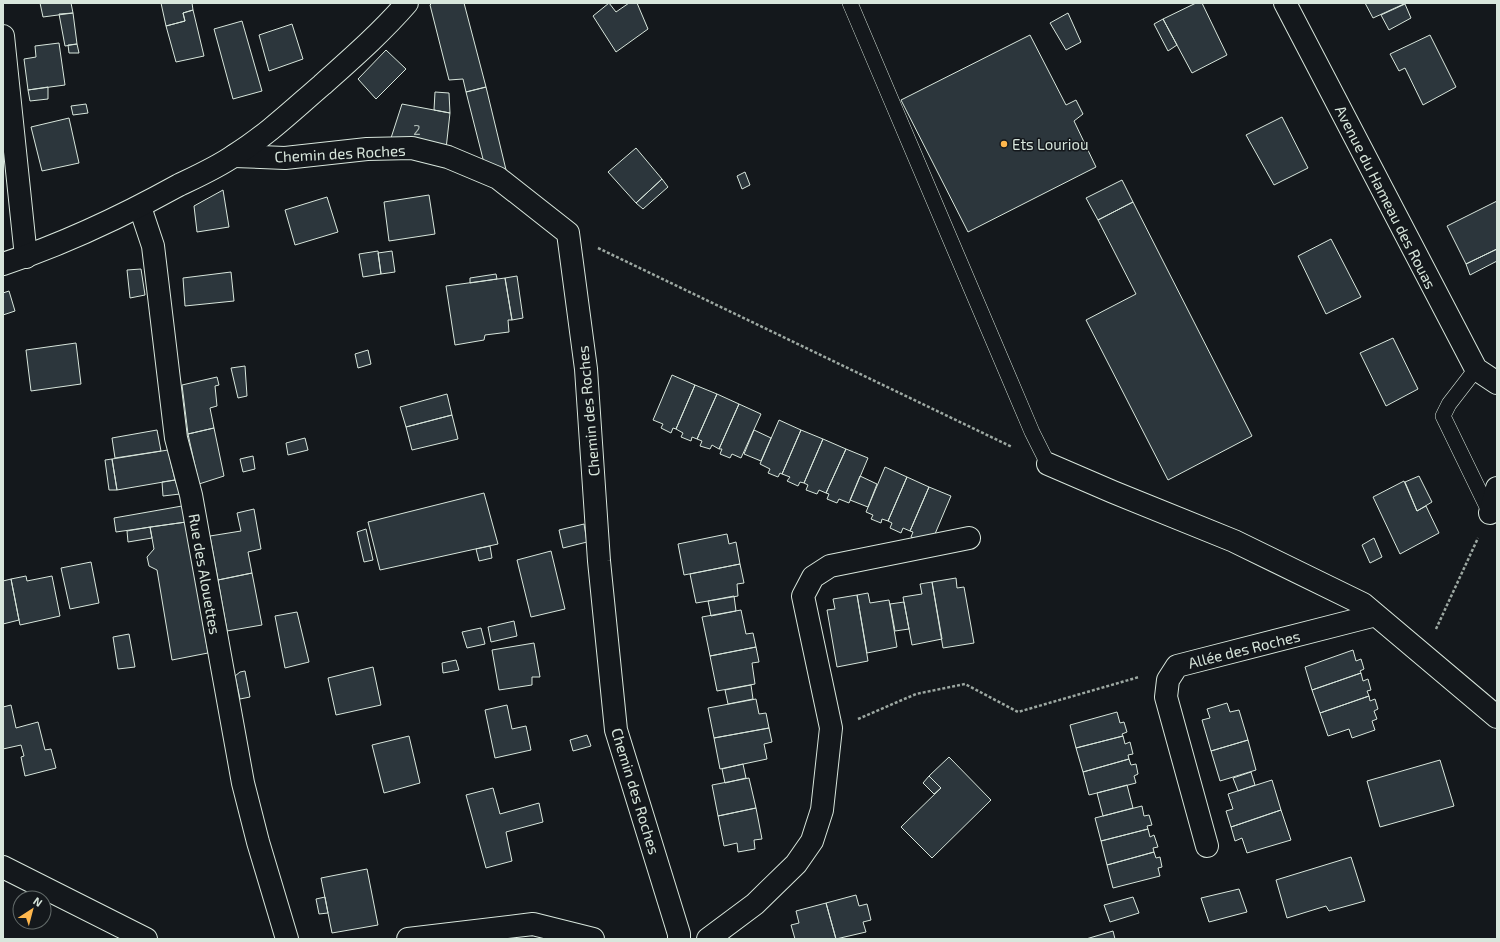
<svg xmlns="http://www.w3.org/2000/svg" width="1500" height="942" viewBox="0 0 1500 942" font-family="'Exo 2',sans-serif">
<rect width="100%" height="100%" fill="#14181c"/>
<path fill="#2c363c" stroke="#d8e6dc" d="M 40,3 L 71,3 L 73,13 L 43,17 Z
M 161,3 L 192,3 L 193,10 L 183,13 L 185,21 L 166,26 Z
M 432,3 L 464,3 L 486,87 L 466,92 L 463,79 L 449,80 L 430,5 Z
M 609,3 L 616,12 L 629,3 L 637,3 L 648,29 L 616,52 L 593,16 Z
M 1196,3 L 1202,3 L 1227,55 L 1192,73 L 1163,19 Z
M 1365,3 L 1406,3 L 1373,18 Z
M 1405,4 L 1411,18 L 1389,30 L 1381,15 Z
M 193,10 L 204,56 L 176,62 L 166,26 L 185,21 L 183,13 Z
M 73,13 L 77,44 L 65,46 L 59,14 Z
M 1068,13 L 1081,42 L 1066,50 L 1050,23 Z
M 1163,19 L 1177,45 L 1168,51 L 1154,24 Z
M 242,21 L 262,91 L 233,99 L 214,29 Z
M 292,24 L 303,59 L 269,71 L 259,35 Z
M 1030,35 L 1066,105 L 1076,100 L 1083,114 L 1074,121 L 1096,167 L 968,232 L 901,100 Z
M 1430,35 L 1456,87 L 1423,105 L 1405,68 L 1399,71 L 1390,54 Z
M 59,43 L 65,85 L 28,90 L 24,59 L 36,57 L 35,46 Z
M 77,44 L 79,53 L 69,53 L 68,45 Z
M 386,50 L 406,69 L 376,99 L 358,79 Z
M 48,87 L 48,99 L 30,101 L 28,90 Z
M 486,87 L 507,174 L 484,163 L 466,92 Z
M 435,92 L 449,93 L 450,113 L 434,110 Z
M 86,104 L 88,113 L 73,115 L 71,106 Z
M 402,104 L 450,113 L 446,149 L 391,138 Z
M 1282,117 L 1308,168 L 1274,185 L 1246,135 Z
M 69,118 L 79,163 L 42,171 L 31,127 Z
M 636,148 L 662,179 L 636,203 L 608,172 Z
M 745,172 L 750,185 L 742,189 L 737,176 Z
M 662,179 L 668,187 L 643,209 L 636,203 Z
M 1122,180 L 1133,202 L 1098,220 L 1086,198 Z
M 223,190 L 229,227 L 197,232 L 194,206 Z
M 429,195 L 435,234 L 389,241 L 384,202 Z
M 327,197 L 338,232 L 295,245 L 285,210 Z
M 1497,201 L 1497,249 L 1466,264 L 1447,226 Z
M 1133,202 L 1252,436 L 1168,480 L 1086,320 L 1136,294 L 1098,220 Z
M 1331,239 L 1361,297 L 1326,314 L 1298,256 Z
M 1497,249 L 1497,261 L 1470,275 L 1466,264 Z
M 378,251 L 381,274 L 363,277 L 359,254 Z
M 392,251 L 395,272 L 381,274 L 378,253 Z
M 141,269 L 145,295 L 130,298 L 127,270 Z
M 231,272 L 234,301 L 185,306 L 183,278 Z
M 496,274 L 497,279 L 470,283 L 470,278 Z
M 517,276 L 523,318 L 512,320 L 505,278 Z
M 505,278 L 512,320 L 508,320 L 509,332 L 485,335 L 484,340 L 455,345 L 446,286 Z
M 9,291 L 15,311 L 3,315 L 3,293 Z
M 1393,338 L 1418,389 L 1386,406 L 1360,353 Z
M 76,343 L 81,384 L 31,391 L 26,350 Z
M 368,350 L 371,364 L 358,368 L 355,354 Z
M 245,366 L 247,396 L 238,398 L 231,368 Z
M 672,375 L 695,385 L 676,429 L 673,428 L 671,433 L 661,428 L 663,424 L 653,420 Z
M 217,377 L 219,385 L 215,386 L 217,406 L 210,408 L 214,428 L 188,434 L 182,385 Z
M 695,385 L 717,394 L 697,439 L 692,437 L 691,441 L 681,437 L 683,433 L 676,429 Z
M 447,394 L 452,415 L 406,427 L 400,407 Z
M 717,394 L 739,404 L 719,449 L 712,445 L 710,449 L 700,446 L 702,441 L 697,439 Z
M 739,404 L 761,414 L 741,458 L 732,454 L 730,458 L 720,454 L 722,449 L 719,449 Z
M 452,415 L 458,439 L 412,450 L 406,427 Z
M 779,420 L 801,430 L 782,474 L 780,473 L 778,477 L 768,473 L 770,469 L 760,464 Z
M 214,428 L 224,476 L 199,484 L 188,434 Z
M 157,430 L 161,451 L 115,458 L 112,438 Z
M 754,430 L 771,438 L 761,461 L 744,454 Z
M 801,430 L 823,439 L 804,483 L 800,482 L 798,486 L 787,481 L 790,477 L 782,474 Z
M 305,438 L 308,450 L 288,455 L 286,443 Z
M 823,439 L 846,449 L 826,493 L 819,490 L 817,494 L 806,490 L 808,485 L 804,483 Z
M 846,449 L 868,458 L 849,503 L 839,499 L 837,503 L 827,499 L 829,494 L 826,493 Z
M 168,450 L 175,480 L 117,490 L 112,459 Z
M 253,456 L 255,469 L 243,472 L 240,459 Z
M 112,459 L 117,490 L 109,490 L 105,460 Z
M 885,467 L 907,477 L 888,521 L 882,519 L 881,523 L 871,519 L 873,515 L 866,512 Z
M 860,476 L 877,484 L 868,507 L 850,500 Z
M 1419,476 L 1432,502 L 1417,511 L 1405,482 Z
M 907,477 L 929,487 L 910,531 L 903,528 L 901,533 L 890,528 L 892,523 L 888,521 Z
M 175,480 L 180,494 L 163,496 L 162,482 Z
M 1404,481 L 1417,511 L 1426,506 L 1439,533 L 1400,554 L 1373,497 Z
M 929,487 L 951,496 L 932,541 L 920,541 L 911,537 L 913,532 L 910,531 Z
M 484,493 L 498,544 L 380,570 L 368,522 Z
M 182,506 L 186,522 L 116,532 L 114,518 Z
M 254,509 L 261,549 L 248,552 L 252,573 L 218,580 L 210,536 L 241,531 L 237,513 Z
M 186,522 L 208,653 L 172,660 L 157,570 L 149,566 L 147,557 L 154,549 L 150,527 Z
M 584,524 L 587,542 L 563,548 L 559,530 Z
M 150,527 L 152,538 L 128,542 L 127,531 Z
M 366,529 L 373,560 L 364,562 L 357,532 Z
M 727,534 L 729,544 L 736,542 L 740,564 L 684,575 L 678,544 Z
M 1374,538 L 1382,557 L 1370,563 L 1362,545 Z
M 490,546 L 492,558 L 479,561 L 476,549 Z
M 551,551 L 565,609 L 531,617 L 517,560 Z
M 91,562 L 99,603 L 70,609 L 61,568 Z
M 740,564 L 744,583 L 737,584 L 738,596 L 696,603 L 690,574 Z
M 252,573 L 262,625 L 227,631 L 218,580 Z
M 26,576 L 27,581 L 52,576 L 60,616 L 20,625 L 11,579 Z
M 956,578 L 957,588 L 964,587 L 974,643 L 943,648 L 932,582 Z
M 11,579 L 19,620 L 3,624 L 3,581 Z
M 932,582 L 942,639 L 912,645 L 903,597 L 922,594 L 920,584 Z
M 868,593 L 870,603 L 889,600 L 897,647 L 867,653 L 857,595 Z
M 857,595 L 868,661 L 837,667 L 827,610 L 835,609 L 833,599 Z
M 734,596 L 736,611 L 711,616 L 708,601 Z
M 904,602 L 909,629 L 895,631 L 890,604 Z
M 741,610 L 746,634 L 753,633 L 756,647 L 710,656 L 702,617 Z
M 297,612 L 309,662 L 285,668 L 275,616 Z
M 514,621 L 517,636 L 491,642 L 488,627 Z
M 481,628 L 485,644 L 467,648 L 462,632 Z
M 129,634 L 135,667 L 118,669 L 113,637 Z
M 534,643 L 540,677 L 532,677 L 532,685 L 499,690 L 492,650 Z
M 756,647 L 759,662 L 752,663 L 755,684 L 717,691 L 710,656 Z
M 1353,650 L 1356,661 L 1361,659 L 1364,669 L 1360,671 L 1361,673 L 1312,690 L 1305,667 Z
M 456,660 L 459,670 L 443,673 L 442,663 Z
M 373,667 L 381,705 L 336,715 L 328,678 Z
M 245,671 L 250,697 L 240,699 L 235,676 L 240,672 Z
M 1361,673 L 1363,681 L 1368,679 L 1371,690 L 1367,691 L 1369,696 L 1320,713 L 1312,690 Z
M 751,685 L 753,699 L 728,704 L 725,690 Z
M 1369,696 L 1370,701 L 1375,699 L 1378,709 L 1374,711 L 1377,719 L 1372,721 L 1375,730 L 1352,738 L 1349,729 L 1328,736 L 1320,713 Z
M 756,699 L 759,714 L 766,713 L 769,728 L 714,738 L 708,708 Z
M 1227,703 L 1230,712 L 1239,710 L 1248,740 L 1211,751 L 1202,720 L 1210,718 L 1207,709 Z
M 11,705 L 16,728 L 38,722 L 45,750 L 51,749 L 56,768 L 25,776 L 21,757 L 24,756 L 21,745 L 3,749 L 3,707 Z
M 507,705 L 512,729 L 526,726 L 531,750 L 495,758 L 485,710 Z
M 1117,712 L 1120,723 L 1124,722 L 1127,732 L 1122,734 L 1123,736 L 1076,748 L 1070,725 Z
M 769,728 L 772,742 L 764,744 L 767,759 L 720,769 L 714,738 Z
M 587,735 L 591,746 L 573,751 L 570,740 Z
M 409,736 L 420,783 L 384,793 L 372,745 Z
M 1123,736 L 1125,744 L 1130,742 L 1133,754 L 1128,755 L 1129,759 L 1083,772 L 1076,748 Z
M 1248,740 L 1256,770 L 1220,781 L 1211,751 Z
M 949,757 L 991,800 L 932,858 L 901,827 L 941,788 L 929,776 Z
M 1129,759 L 1131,765 L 1136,764 L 1138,774 L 1134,776 L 1136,783 L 1089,795 L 1083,772 Z
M 1440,760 L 1454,806 L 1380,827 L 1367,781 Z
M 743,764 L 746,778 L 725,783 L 722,769 Z
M 1251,772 L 1255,785 L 1238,791 L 1233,778 Z
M 929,776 L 941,788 L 934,794 L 923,783 Z
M 749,778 L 756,808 L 718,816 L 712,785 Z
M 1272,780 L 1281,810 L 1231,827 L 1226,811 L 1233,809 L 1228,794 Z
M 1127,785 L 1133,808 L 1103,816 L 1097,793 Z
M 493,788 L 500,814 L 539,803 L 543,822 L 506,832 L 512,861 L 486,868 L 466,795 Z
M 1142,806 L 1144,816 L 1149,815 L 1152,825 L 1147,826 L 1148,829 L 1101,841 L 1095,818 Z
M 756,808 L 762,839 L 754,840 L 755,849 L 738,852 L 737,843 L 724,846 L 718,816 Z
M 1281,810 L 1291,840 L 1247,853 L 1242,838 L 1235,841 L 1231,827 Z
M 1148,829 L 1150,837 L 1154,835 L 1158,847 L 1153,848 L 1154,852 L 1107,865 L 1101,841 Z
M 1154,852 L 1156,858 L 1160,857 L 1162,867 L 1158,868 L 1160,876 L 1113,888 L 1107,865 Z
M 1351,857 L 1365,901 L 1329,911 L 1326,906 L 1287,918 L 1276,880 Z
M 367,869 L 378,925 L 332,933 L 321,878 Z
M 1239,889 L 1247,912 L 1209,922 L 1201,898 Z
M 856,895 L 859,906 L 867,904 L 871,920 L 863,922 L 866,932 L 836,939 L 826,903 Z
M 325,897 L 328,913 L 319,914 L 316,899 Z
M 1133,897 L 1139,913 L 1110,922 L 1104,905 Z
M 826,903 L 836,939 L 795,939 L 791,925 L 799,923 L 796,911 Z
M 1113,931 L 1115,939 L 1086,939 Z"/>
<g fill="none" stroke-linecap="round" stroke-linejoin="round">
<defs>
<path id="lane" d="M 850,3 L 1032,432 L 1048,464
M 1476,369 L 1449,404 L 1443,416 L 1490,513"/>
<path id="street" d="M 1285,3 L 1476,369 L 1497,383
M 3,36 L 26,257
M 234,156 L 285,158 L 367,149 L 412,148 L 448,157 L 498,178 L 568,233 L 586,369 L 599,561 L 616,730 L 679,934 L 679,939
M 140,207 L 153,246 L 176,438 L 191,495 L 243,783 L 258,842 L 287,939
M 1048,464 L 1113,492 L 1234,541 L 1363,604 L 1497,717
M 1490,513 L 1497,488
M 1207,846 L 1166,697 L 1168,680 L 1177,666 L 1376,615
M 408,939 L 533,924 L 593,939
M 708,939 L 755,904 L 796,864 L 812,841 L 822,810 L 831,728 L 803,596 L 813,577 L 830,566 L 969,538"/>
<path id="secondary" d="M 3,264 C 64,244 123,216 179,185 C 198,176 218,167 235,155 C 267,135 294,109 322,85 C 351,59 381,33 407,3"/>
<path id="primary" d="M 3,867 L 146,939"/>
</defs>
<use href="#lane" stroke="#d8e6dc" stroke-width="16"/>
<use href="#street" stroke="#d8e6dc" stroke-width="24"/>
<use href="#secondary" stroke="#d8e6dc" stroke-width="24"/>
<use href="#primary" stroke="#d8e6dc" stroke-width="24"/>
<path stroke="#9da8a2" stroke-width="2.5" stroke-dasharray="3 2" stroke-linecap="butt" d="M 598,248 L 1012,447
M 1436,629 L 1478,538
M 858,719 L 916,694 L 965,684 L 1018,712 L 1139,677"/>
<use href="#lane" stroke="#14181c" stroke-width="15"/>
<use href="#street" stroke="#14181c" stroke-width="22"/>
<use href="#secondary" stroke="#14181c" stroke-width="22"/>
<use href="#primary" stroke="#14181c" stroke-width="22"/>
</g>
<circle fill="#ffb74d" stroke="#14181c" stroke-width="1.5" cx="1004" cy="144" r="4"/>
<g text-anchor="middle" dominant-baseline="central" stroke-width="3" stroke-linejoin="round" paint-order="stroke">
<g font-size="13" fill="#adbab4">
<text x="417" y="130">2</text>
</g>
<g font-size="15" fill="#d8e6dc" stroke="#14181c" text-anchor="start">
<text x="1012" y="144">Ets Louriou</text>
</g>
<g font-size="15" fill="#d8e6dc" stroke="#14181c">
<text transform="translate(340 153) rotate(-3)">Chemin des Roches</text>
<text transform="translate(1386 197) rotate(63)">Avenue du Hameau des Rouas</text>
<text transform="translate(588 411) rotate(-95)">Chemin des Roches</text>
<text transform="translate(205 574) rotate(80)">Rue des Alouettes</text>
<text transform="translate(1244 649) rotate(-14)">Allée des Roches</text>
<text transform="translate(636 791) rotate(73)">Chemin des Roches</text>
</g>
</g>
<rect width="1500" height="942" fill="none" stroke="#d8e6dc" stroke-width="8"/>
<g transform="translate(32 910) rotate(36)"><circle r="19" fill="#14181c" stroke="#626a69"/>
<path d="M0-3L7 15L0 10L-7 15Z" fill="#ffb74d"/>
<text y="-6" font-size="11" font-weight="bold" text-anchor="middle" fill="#d8e6dc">N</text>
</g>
</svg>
